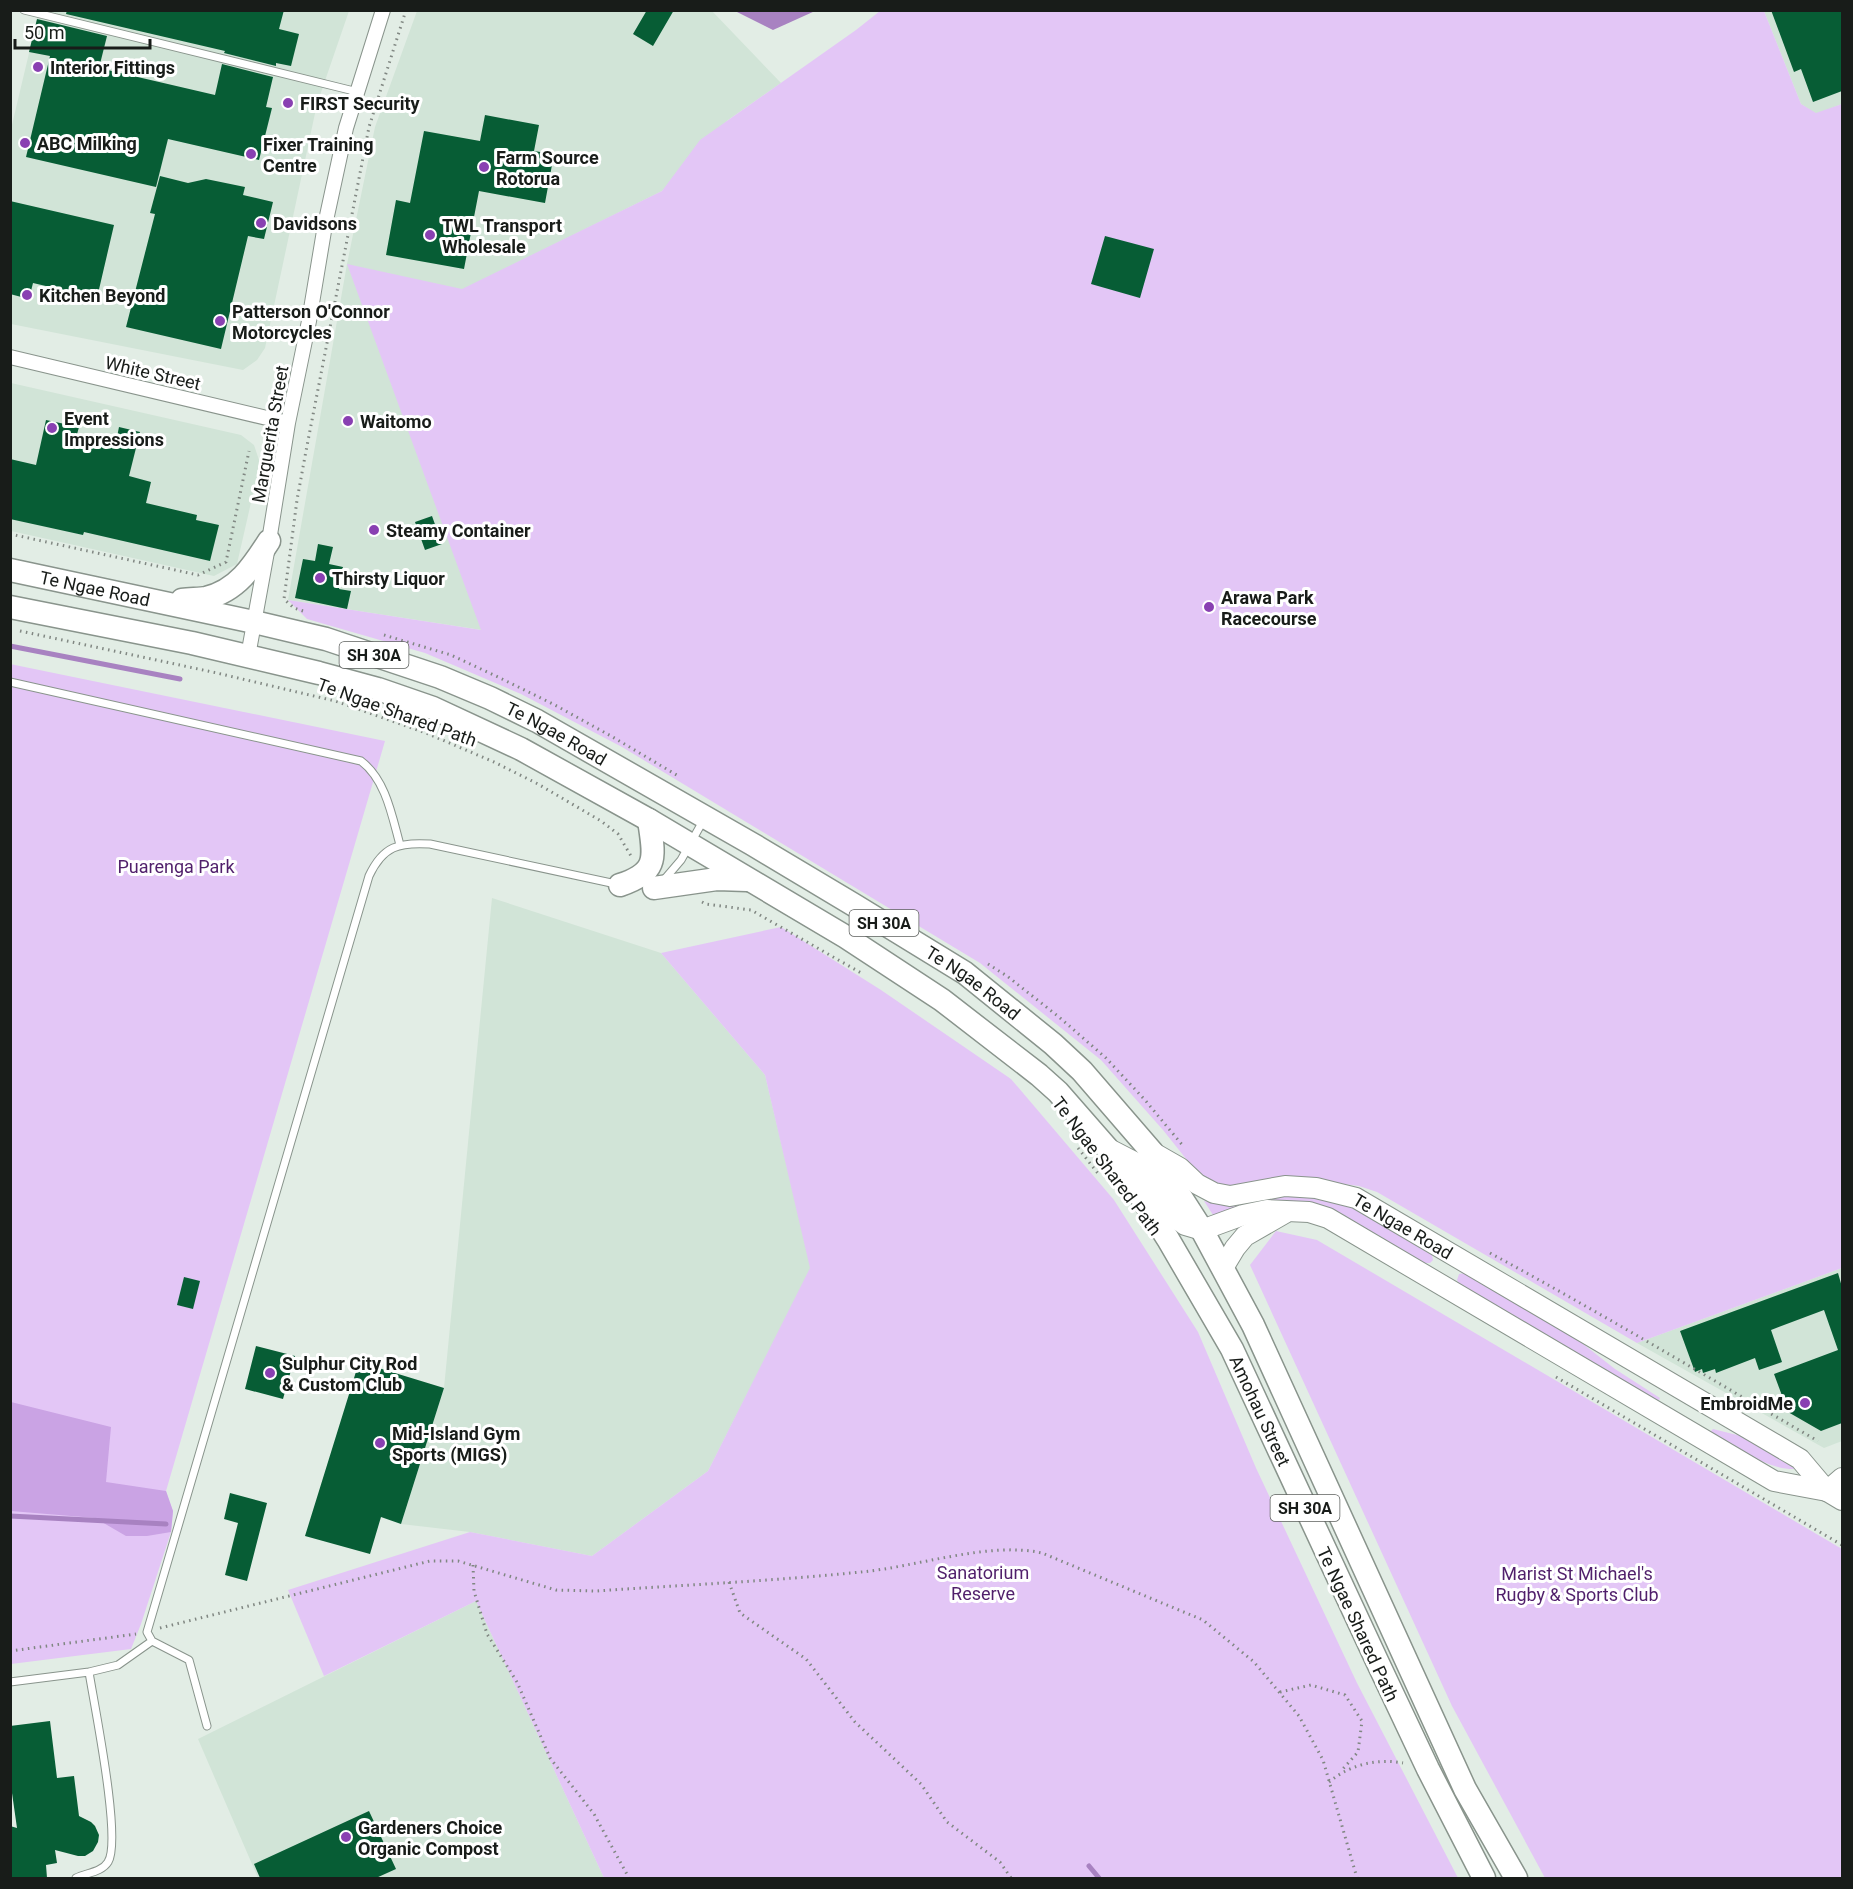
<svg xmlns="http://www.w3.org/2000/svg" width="1853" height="1889" viewBox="0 0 1853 1889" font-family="Roboto,sans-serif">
<rect width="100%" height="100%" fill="#e2ede5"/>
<path fill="#d1e4d7" d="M 39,11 L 349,11 L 317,104 L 265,348 L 257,360 L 243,370 L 11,324 L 11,129 Z
M 417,11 L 712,11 L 781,83 L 728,120 L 662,191 L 462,290 L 348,265 L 482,630 L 288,600 L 347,264 L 375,127 Z
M 1764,11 L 1842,11 L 1842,104 L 1816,114 L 1801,104 Z
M 11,383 L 241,435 L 254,445 L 260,463 L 237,564 L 214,576 L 11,531 Z
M 492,898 L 661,953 L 765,1075 L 811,1268 L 708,1471 L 592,1556 L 470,1532 L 401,1524 L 444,1388 Z
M 1842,1268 L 1842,1441 L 1824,1448 L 1637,1343 Z
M 476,1601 L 604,1878 L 258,1878 L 198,1739 Z"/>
<path fill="#e3c6f6" d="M 880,11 L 1764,11 L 1801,104 L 1816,113 L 1842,104 L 1842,1268 L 1637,1343 L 1377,1192 L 1359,1186 L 1292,1177 L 1224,1186 L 1209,1180 L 1195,1170 L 1163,1130 L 1101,1060 L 980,963 L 622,747 L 521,694 L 425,653 L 307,619 L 288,600 L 481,630 L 347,264 L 462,289 L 662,191 L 700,140 L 856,30 Z
M 10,664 L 385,741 L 166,1491 L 173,1511 L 171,1532 L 141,1624 L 131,1649 L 11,1664 Z
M 781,927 L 881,990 L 1011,1079 L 1114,1200 L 1198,1332 L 1256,1468 L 1357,1683 L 1458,1878 L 604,1878 L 476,1601 L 324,1676 L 288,1590 L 470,1532 L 592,1556 L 708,1471 L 810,1268 L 765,1075 L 661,953 Z
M 1278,1190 L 1344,1203 L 1432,1255 L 1433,1260 L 1430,1263 L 1425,1263 L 1337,1211 L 1306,1202 L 1215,1218 L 1204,1201 L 1229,1205 Z
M 1276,1231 L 1317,1240 L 1842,1549 L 1842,1878 L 1545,1878 L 1452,1706 L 1250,1265 Z
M 1465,1273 L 1578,1340 L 1615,1369 L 1660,1398 L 1658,1402 L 1460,1286 L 1457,1280 L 1459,1274 Z
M 1713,1429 L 1741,1436 L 1796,1469 C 1768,1471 1734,1445 1710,1432 Z"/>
<path fill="#caa3e4" d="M 11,1402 L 111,1427 L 106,1482 L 166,1491 L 173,1511 L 171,1532 L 147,1536 L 126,1536 L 95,1518 L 11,1511 Z"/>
<path fill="#a882c1" d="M 735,11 L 815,11 L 773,30 Z"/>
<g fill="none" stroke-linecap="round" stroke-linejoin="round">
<path stroke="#a882c1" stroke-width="5" d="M 10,646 L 180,679
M 10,1516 L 166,1524
M 1089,1866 L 1099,1878"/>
</g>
<path fill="#075d35" d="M 67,10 L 284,10 L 279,29 L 299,34 L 291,66 L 276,63 L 276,66 L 224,53 L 225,51 L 66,14 Z
M 647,10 L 674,10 L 653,46 L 633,34 Z
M 1771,10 L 1842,10 L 1842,91 L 1813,102 L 1801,69 L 1794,72 Z
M 37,19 L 107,36 L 99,68 L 215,95 L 222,64 L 273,77 L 266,107 L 272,108 L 259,160 L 168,139 L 156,187 L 26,157 L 50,56 L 29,52 Z
M 485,115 L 539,125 L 534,151 L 554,154 L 545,203 L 479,191 L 464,269 L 386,255 L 396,200 L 410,203 L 424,131 L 480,141 Z
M 160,176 L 188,183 L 206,179 L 245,187 L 243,195 L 273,202 L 264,239 L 248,236 L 221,349 L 126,327 L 155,214 L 150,213 Z
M 10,201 L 114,225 L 97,298 L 33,283 L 29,299 L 10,294 Z
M 1105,236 L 1154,249 L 1140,298 L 1091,284 Z
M 46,420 L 79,427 L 76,438 L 115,447 L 119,427 L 140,432 L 129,476 L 151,482 L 146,503 L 197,515 L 196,520 L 219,525 L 210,561 L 84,532 L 83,535 L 10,519 L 10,459 L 36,465 Z
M 432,516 L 442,544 L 425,550 L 415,522 Z
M 318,544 L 333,547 L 329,564 L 343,567 L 339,589 L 351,591 L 347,609 L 295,598 L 303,559 L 315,561 Z
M 1838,1273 L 1842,1287 L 1842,1423 L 1821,1431 L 1788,1412 L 1774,1374 L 1838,1350 L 1824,1310 L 1771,1330 L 1782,1362 L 1759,1370 L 1755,1358 L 1716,1373 L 1715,1369 L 1703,1373 L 1702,1369 L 1695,1372 L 1680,1331 Z
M 184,1277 L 200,1281 L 193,1309 L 177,1305 Z
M 256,1346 L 295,1356 L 283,1399 L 245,1389 Z
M 359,1362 L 444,1388 L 401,1524 L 381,1517 L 370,1554 L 305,1536 Z
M 230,1493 L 267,1503 L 247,1581 L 225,1575 L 238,1523 L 224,1519 Z
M 50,1721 L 57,1778 L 74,1776 L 79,1816 L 91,1822 L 95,1826 L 99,1835 L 98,1842 L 93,1851 L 85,1856 L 78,1856 L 55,1850 L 57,1863 L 46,1865 L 47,1878 L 10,1878 L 10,1826 L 17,1828 L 10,1779 L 10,1726 Z
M 369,1811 L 396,1869 L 376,1878 L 260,1878 L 254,1864 Z"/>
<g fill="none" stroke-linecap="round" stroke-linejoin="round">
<defs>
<path id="lane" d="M 24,10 L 358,92
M 10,682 L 361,761 C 386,780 392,816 400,845
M 663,881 L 681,860 L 703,821
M 10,1682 L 89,1672 L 118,1665 L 152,1641
M 207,1726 L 189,1660 L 152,1641 L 147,1632 L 369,876 C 383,846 399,842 430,844 L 616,884
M 76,1878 C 86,1873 102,1872 108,1862 C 122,1840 94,1704 89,1672"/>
<path id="street" d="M 10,357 L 288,423
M 248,656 L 269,541 L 288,423 L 309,321 L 325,225 L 346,128 L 383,10"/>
<g id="secondary">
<path d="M 1107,1148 L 1138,1164 L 1174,1216 L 1185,1225 L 1202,1230 L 1243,1215 L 1267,1210 L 1309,1212 L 1328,1218 L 1774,1481 L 1827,1491"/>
<path id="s1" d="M 1152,1152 L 1180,1168 L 1197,1184 L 1214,1193 L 1230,1196 L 1285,1186 L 1316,1188 L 1356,1198 L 1800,1459 L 1827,1491 L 1842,1500"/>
<path d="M 1223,1268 L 1235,1248 L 1245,1236 L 1285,1213"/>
<path d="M 1827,1491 L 1842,1478"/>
</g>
<g id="primary">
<path id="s2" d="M 10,570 L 254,622 L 326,639 L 440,677 L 490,698 L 537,721 L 752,844 L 854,905 L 965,973 L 1053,1044 L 1082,1071 L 1152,1152 L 1202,1230 L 1253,1325 L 1465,1789 L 1516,1878"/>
<path d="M 182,600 C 190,599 199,599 206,598 C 237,591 253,566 269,541"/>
<path id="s3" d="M 10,607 L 192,643 L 319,673 L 378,689 L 433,708 L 521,749 L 649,820 L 846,937 L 942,1000 L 1039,1075 L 1058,1092 L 1107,1148 L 1133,1184 L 1168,1239 L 1232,1349 L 1377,1661 L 1428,1769 L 1484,1878"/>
<path d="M 620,885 C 660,872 654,856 649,820"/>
<path d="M 654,888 L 717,879 L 747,880"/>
</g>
</defs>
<use href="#lane" stroke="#89948c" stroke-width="9"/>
<use href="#street" stroke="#89948c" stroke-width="16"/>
<use href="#secondary" stroke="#89948c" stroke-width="22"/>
<use href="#primary" stroke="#89948c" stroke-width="25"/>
<path stroke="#808782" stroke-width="3" stroke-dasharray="1.5 4.5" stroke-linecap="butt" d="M 10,534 L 198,575 L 226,562 L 249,451
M 303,611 L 294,608 L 284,599 L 297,500 L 306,451 L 369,127 L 406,10
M 20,631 L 217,673 L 335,701 L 426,733 L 494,762 L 538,784 L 601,821 L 618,834 L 631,856
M 384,635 L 451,655 L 498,677 L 553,704 L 611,736 L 680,777
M 702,902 L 706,904 L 751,910 L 863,974
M 988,964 L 1007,976 L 1059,1017 L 1106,1058 L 1145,1100 L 1184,1147
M 1078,1148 L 1100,1176
M 1490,1253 C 1601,1313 1709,1378 1818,1441
M 1556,1377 L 1842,1545
M 473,1565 L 474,1591 L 487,1634 L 517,1682 L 550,1758 L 594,1814 L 629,1878
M 729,1582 L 740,1613 L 806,1659 L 855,1722 L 921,1784 L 947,1822 L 1000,1862 L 1011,1878
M 160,1628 L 430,1561 L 458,1561 L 556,1590 L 596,1591 C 684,1585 773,1581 861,1572 C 916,1567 990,1541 1042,1553 L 1203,1620 L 1254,1662 L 1299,1716 L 1323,1760 L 1357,1878
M 10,1651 L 136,1634
M 1280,1692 L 1311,1685 L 1345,1695 L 1362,1721 L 1358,1752 L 1341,1771
M 1329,1782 C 1349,1765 1377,1758 1403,1763"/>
<use href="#lane" stroke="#fff" stroke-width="7"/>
<use href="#street" stroke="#fff" stroke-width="14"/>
<use href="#secondary" stroke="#fff" stroke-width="20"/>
<use href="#primary" stroke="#fff" stroke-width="22"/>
</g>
<g fill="#8940b2" stroke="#fff" stroke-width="2">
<circle cx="38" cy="67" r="6"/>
<circle cx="288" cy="103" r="6"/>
<circle cx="25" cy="143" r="6"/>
<circle cx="251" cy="154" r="6"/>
<circle cx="484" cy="167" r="6"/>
<circle cx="261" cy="223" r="6"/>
<circle cx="430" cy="235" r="6"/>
<circle cx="27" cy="295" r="6"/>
<circle cx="220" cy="321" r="6"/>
<circle cx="348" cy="421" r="6"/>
<circle cx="52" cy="428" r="6"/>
<circle cx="374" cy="530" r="6"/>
<circle cx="320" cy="578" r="6"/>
<circle cx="1209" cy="607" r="6"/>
<circle cx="270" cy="1373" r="6"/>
<circle cx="1805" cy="1403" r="6"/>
<circle cx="380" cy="1443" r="6"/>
<circle cx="346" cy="1837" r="6"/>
</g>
<g text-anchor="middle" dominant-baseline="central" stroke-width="6" stroke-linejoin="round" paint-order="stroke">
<g fill="#fff" stroke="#5d605e" stroke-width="1.5">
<rect x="339.5" y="642" width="69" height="26" rx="4.5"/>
<rect x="849.5" y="910" width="69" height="26" rx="4.5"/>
<rect x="1270.5" y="1495" width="69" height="26" rx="4.5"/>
</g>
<g font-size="16" font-weight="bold" fill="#181c19">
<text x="374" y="655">SH 30A</text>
<text x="884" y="923">SH 30A</text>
<text x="1305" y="1508">SH 30A</text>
</g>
<g font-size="18" font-weight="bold" fill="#181c19" stroke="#fff" text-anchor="start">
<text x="50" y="67">Interior Fittings</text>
<text x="300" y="103">FIRST Security</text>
<text x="37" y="143">ABC Milking</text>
<text x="263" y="144">Fixer Training<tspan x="263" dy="21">Centre</tspan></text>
<text x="496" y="157">Farm Source<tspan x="496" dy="21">Rotorua</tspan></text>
<text x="273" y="223">Davidsons</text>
<text x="442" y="225">TWL Transport<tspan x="442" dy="21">Wholesale</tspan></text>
<text x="39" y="295">Kitchen Beyond</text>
<text x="232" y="311">Patterson O'Connor<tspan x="232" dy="21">Motorcycles</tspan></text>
<text x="64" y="418">Event<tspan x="64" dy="21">Impressions</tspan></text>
<text x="360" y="421">Waitomo</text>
<text x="386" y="530">Steamy Container</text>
<text x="332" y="578">Thirsty Liquor</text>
<text x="1221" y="597">Arawa Park<tspan x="1221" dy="21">Racecourse</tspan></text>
<text x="282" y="1363">Sulphur City Rod<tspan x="282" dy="21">&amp; Custom Club</tspan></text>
<text x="1793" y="1403" text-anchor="end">EmbroidMe</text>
<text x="392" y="1433">Mid-Island Gym<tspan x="392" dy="21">Sports (MIGS)</tspan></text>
<text x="358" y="1827">Gardeners Choice<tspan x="358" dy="21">Organic Compost</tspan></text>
</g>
<g font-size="18" fill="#181c19" stroke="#fff">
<text transform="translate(153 373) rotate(13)">White Street</text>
<text transform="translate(270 434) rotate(-80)">Marguerita Street</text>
<text stroke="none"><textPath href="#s2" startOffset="87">Te Ngae Road</textPath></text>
<text transform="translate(397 712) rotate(20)">Te Ngae Shared Path</text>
<text stroke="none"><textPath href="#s2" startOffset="573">Te Ngae Road</textPath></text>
<text stroke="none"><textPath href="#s2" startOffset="1059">Te Ngae Road</textPath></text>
<text transform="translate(1107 1166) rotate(53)">Te Ngae Shared Path</text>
<text stroke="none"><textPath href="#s1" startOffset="274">Te Ngae Road</textPath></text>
<text stroke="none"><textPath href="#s3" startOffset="1550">Amohau Street</textPath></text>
<text transform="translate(1358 1624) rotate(65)">Te Ngae Shared Path</text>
</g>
<g font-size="18" fill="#501f6b" stroke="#fff">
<text x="176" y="866">Puarenga Park</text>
<text x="983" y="1572">Sanatorium<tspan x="983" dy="21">Reserve</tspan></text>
<text x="1577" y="1573">Marist St Michael's<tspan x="1577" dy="21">Rugby &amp; Sports Club</tspan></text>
</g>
</g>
<rect width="1853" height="1889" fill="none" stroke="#181c19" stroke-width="24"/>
<path d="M15 39v9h135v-9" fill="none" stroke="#181c19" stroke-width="3"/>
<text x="24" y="39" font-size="18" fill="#181c19" stroke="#ffffff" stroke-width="4.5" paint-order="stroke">50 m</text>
</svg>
